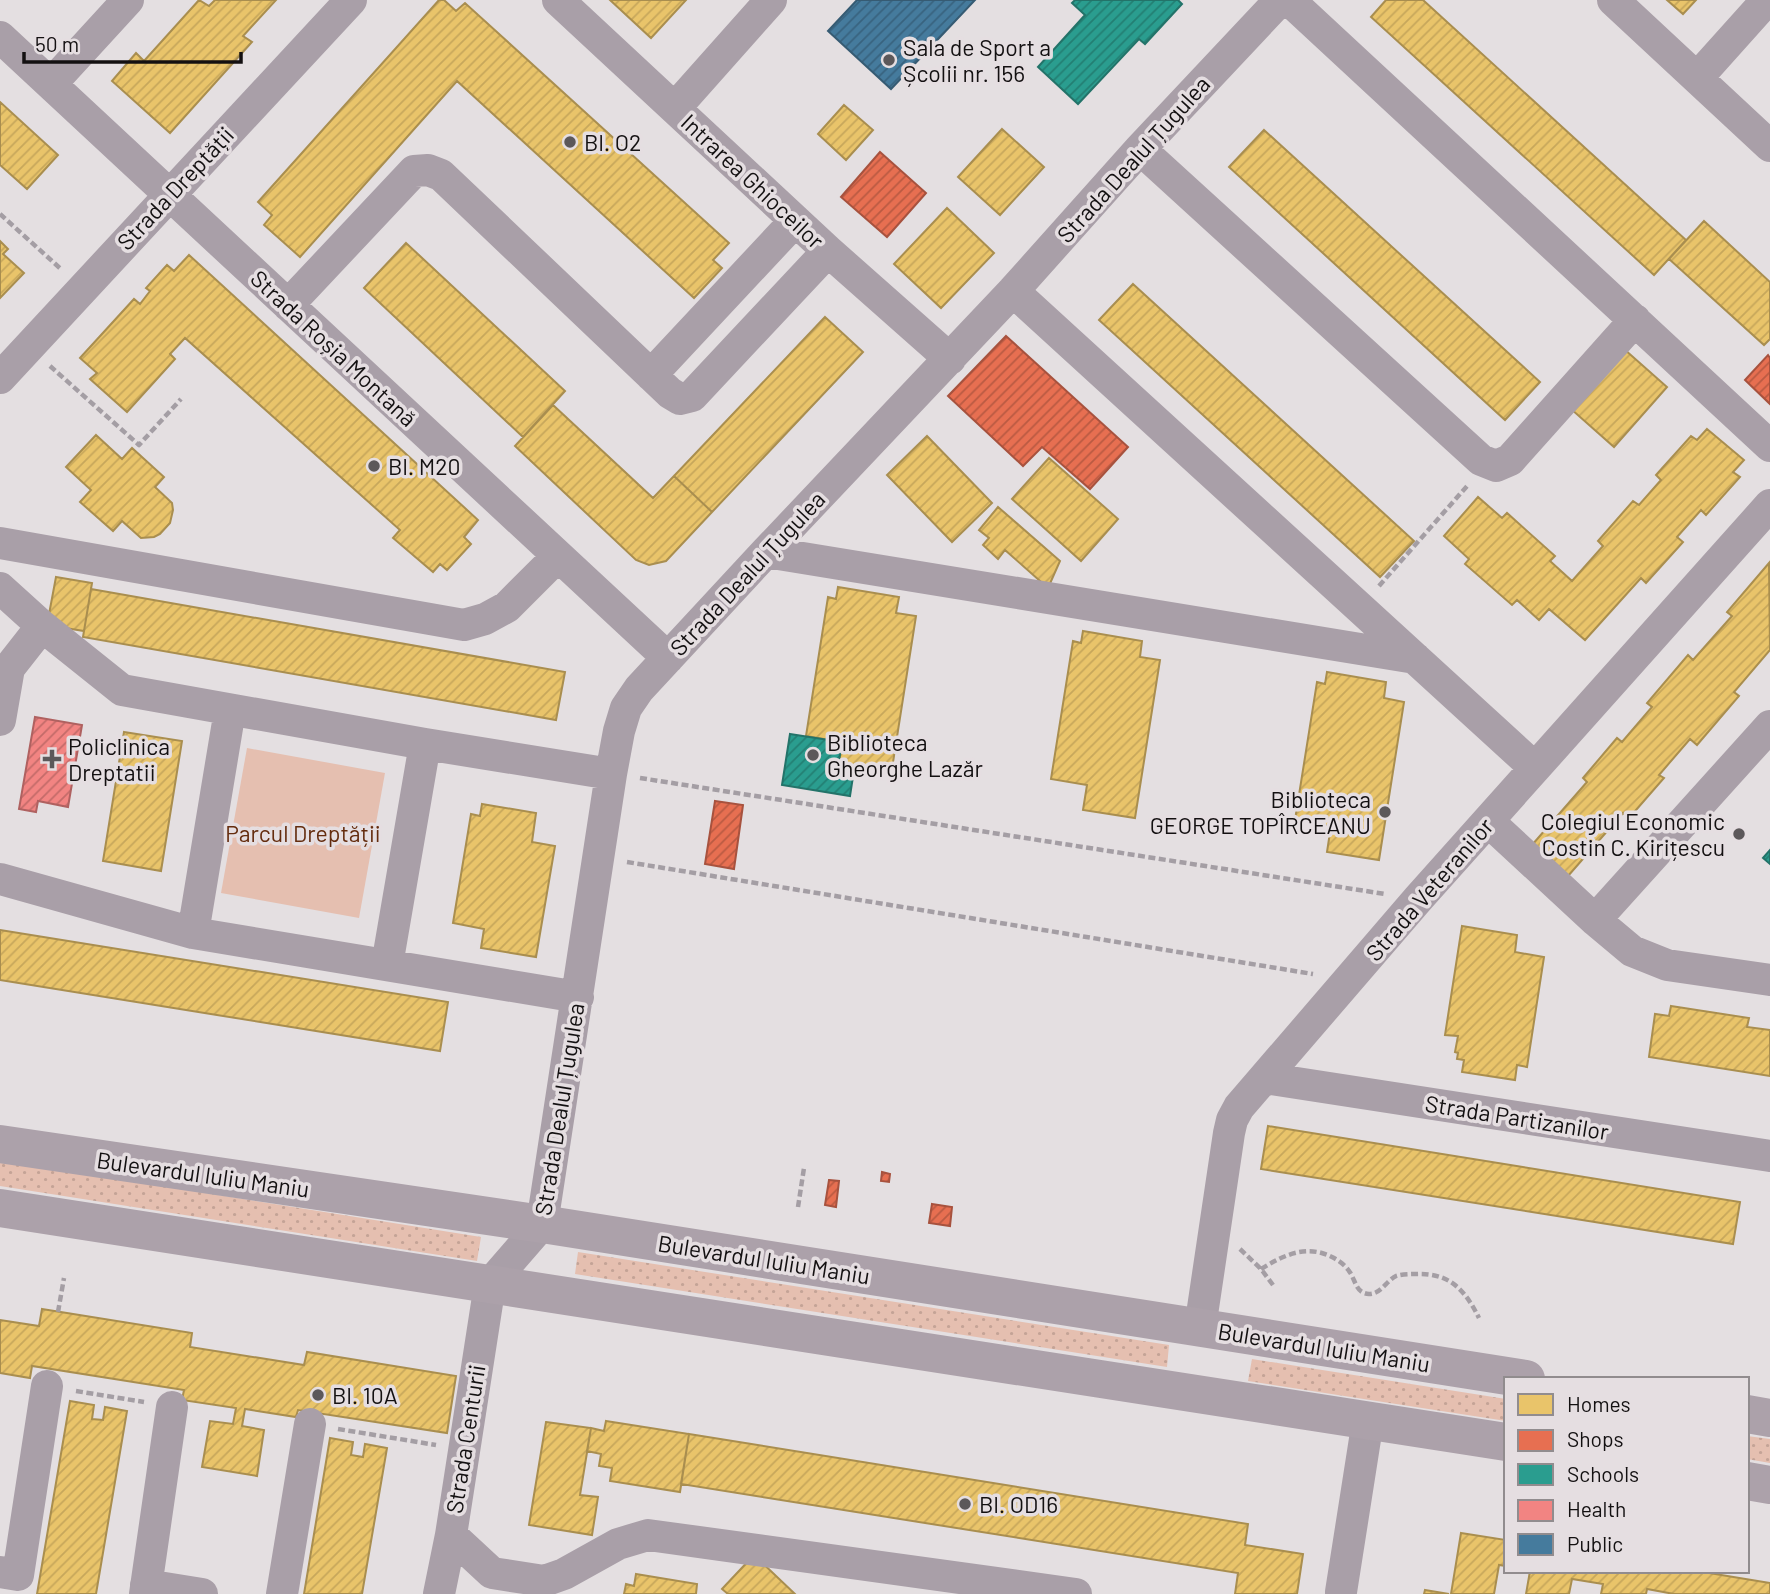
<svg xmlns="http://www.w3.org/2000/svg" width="1770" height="1594" viewBox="0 0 1770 1594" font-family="Barlow,sans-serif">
<defs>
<pattern id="grass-dots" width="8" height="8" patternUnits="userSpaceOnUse" patternTransform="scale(1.75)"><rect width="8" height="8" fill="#e5bfb0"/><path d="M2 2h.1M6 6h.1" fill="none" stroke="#c4a396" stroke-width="1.8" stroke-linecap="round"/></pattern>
<pattern id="homes-hatch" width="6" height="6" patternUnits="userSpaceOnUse" patternTransform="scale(1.75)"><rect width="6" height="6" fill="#e9c46a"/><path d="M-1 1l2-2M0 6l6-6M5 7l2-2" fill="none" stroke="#c7a75b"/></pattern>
<pattern id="shops-hatch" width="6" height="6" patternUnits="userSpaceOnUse" patternTransform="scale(1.75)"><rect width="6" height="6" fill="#e76f51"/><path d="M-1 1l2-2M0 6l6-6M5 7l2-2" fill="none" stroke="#ba5a42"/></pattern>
<pattern id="schools-hatch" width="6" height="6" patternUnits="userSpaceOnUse" patternTransform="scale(1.75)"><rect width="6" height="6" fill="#2a9d8f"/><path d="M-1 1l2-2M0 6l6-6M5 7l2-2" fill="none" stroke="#237f73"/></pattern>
<pattern id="health-hatch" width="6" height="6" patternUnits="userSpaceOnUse" patternTransform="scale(1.75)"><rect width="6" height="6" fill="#f28482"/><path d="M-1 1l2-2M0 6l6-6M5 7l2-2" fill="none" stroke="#c36b69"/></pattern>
<pattern id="public-hatch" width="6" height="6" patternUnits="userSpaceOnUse" patternTransform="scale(1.75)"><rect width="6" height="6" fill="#457b9d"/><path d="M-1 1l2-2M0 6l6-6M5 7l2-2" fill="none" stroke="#38637f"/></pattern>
</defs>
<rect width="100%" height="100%" fill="#e4dfe1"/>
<path fill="url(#grass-dots)" d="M 0,1160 L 481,1237 L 477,1261 L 0,1186 Z
M 578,1252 L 1169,1345 L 1167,1367 L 575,1274 Z
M 1252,1359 L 1506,1399 L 1506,1421 L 1248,1381 Z
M 1747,1436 L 1770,1439 L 1770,1463 L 1747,1459 Z"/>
<path fill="#e5bfb0" d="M 247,748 L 385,773 L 359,918 L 221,893 Z"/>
<path fill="url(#homes-hatch)" stroke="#a98e4f" stroke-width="2" d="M 199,0 L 209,6 L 215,0 L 276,0 L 243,36 L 252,42 L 170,133 L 112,81 L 136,53 L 144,61 Z
M 439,0 L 444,0 L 456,11 L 465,3 L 729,243 L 713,260 L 722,268 L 694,298 L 457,81 L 300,257 L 264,225 L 272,215 L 258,202 Z
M 610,0 L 686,0 L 651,38 Z
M 1386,0 L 1423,0 L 1686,240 L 1654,275 L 1371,17 Z
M 1667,0 L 1696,0 L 1683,14 Z
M 0,102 L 58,155 L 27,189 L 0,165 Z
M 844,105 L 873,130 L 846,160 L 818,134 Z
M 1002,129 L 1044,167 L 1000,215 L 958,177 Z
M 1264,130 L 1540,382 L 1505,420 L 1229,167 Z
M 947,208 L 994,253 L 941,308 L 894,264 Z
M 1704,221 L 1770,282 L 1770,339 L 1764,345 L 1669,259 Z
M 0,241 L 8,249 L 3,254 L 24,273 L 0,298 Z
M 406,243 L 565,391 L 523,437 L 364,288 Z
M 189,255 L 478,520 L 464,537 L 471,544 L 447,570 L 440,564 L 433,572 L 393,538 L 400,530 L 185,338 L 170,354 L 175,359 L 127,412 L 90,379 L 97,373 L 80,358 L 134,299 L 140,304 L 150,291 L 146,288 L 167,265 L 174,271 Z
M 1133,284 L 1414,541 L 1380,577 L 1099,320 Z
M 825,317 L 863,352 L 712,512 L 674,476 Z
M 1624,349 L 1667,387 L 1614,447 L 1571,409 Z
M 553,405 L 653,498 L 674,476 L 712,512 L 666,561 L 649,565 L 636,560 L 515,446 Z
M 1707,429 L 1744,460 L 1733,472 L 1740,477 L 1706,515 L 1701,510 L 1677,537 L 1683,542 L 1646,583 L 1641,578 L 1585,640 L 1549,609 L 1539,620 L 1517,600 L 1512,605 L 1465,564 L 1469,559 L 1444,536 L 1478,497 L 1502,518 L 1507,513 L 1555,556 L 1550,561 L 1572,581 L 1603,546 L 1598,541 L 1633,501 L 1639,505 L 1661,480 L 1656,475 L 1691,436 L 1697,440 Z
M 96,435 L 122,459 L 132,448 L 164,477 L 155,487 L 172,503 L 173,510 L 170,523 L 160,534 L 154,537 L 141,538 L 122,521 L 113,531 L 80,502 L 91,490 L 66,467 Z
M 927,436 L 992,503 L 952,542 L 887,475 Z
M 1049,458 L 1118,519 L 1081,561 L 1012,499 Z
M 998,507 L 1060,561 L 1048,588 L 1005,550 L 998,559 L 983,545 L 989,538 L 979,530 Z
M 1769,563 L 1770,650 L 1734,692 L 1739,696 L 1697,745 L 1690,739 L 1659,775 L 1664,778 L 1629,818 L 1623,813 L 1568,876 L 1532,845 L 1587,782 L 1583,778 L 1617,738 L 1622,742 L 1652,707 L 1647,703 L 1688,655 L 1693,660 L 1732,616 L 1727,612 Z
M 56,577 L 92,583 L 84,631 L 47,625 Z
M 838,587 L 899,597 L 896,613 L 916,616 L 891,775 L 838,767 L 842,742 L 806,736 L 828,597 L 836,599 Z
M 91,589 L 565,672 L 556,720 L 83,637 Z
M 1083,631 L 1142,641 L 1140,657 L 1160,660 L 1135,818 L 1083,810 L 1087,785 L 1051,779 L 1073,641 L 1081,643 Z
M 1327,672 L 1386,682 L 1384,698 L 1404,702 L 1379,860 L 1327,852 L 1331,826 L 1295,820 L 1317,682 L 1325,684 Z
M 124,732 L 182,741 L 161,871 L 103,861 Z
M 482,804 L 536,813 L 532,842 L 555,846 L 536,957 L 481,948 L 484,929 L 453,923 L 471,814 L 480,816 Z
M 1462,926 L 1517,935 L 1515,952 L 1544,957 L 1527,1067 L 1517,1065 L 1515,1080 L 1462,1072 L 1464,1060 L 1457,1059 L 1458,1053 L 1455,1052 L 1458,1036 L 1445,1035 Z
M 0,930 L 448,1002 L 440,1051 L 0,980 Z
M 1671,1006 L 1749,1018 L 1747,1027 L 1770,1030 L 1770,1076 L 1649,1057 L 1655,1014 L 1669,1016 Z
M 1268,1126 L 1740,1202 L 1733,1244 L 1261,1169 Z
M 42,1309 L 192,1333 L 190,1347 L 304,1365 L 307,1352 L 456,1376 L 447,1433 L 298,1410 L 296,1417 L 245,1409 L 242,1426 L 264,1430 L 257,1476 L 202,1467 L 210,1421 L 233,1424 L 236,1408 L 182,1400 L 184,1390 L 32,1366 L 30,1378 L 0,1373 L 0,1320 L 39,1326 Z
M 70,1401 L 94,1405 L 92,1419 L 103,1420 L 105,1407 L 127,1411 L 96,1594 L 37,1594 Z
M 606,1421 L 689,1434 L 680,1492 L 610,1481 L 612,1468 L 599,1466 L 601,1454 L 587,1451 L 591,1428 L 604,1431 Z
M 546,1422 L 591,1428 L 580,1495 L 598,1497 L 592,1535 L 529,1525 Z
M 689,1434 L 1248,1524 L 1245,1545 L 1303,1554 L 1297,1594 L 1235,1594 L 1238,1573 L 681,1484 Z
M 330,1438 L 353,1442 L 351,1455 L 363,1457 L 365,1444 L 387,1448 L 362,1594 L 304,1594 Z
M 1461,1533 L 1506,1540 L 1506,1566 L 1499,1565 L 1494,1594 L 1451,1594 Z
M 754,1555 L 795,1594 L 728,1594 L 722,1589 Z
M 1530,1571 L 1697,1571 L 1770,1583 L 1770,1594 L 1674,1594 L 1647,1589 L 1646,1594 L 1601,1594 L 1603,1584 L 1572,1579 L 1569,1594 L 1526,1594 Z
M 636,1574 L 697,1584 L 696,1594 L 624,1594 L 626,1584 L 634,1586 Z
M 1425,1590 L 1449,1594 L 1424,1594 Z"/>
<path fill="url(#shops-hatch)" stroke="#a7523e" stroke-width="2" d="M 880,152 L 926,193 L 887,237 L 841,197 Z
M 1006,336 L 1128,447 L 1090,489 L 1042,447 L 1023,466 L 948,396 Z
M 1768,355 L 1770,358 L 1770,404 L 1745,380 Z
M 715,801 L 743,805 L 734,869 L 705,864 Z
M 882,1172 L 890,1174 L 889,1182 L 881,1181 Z
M 829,1180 L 839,1181 L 836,1207 L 825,1205 Z
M 932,1204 L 952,1207 L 950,1226 L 929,1223 Z"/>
<path fill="url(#schools-hatch)" stroke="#237369" stroke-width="2" d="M 1075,0 L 1178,0 L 1182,4 L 1145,44 L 1139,39 L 1078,104 L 1038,67 L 1085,15 L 1072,3 Z
M 790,734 L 842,742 L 838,767 L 854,770 L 850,796 L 782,785 Z
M 1770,850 L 1770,864 L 1763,858 Z"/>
<path fill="url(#health-hatch)" stroke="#af6160" stroke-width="2" d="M 35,717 L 82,725 L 68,807 L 38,801 L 36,812 L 19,809 Z"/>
<path fill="url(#public-hatch)" stroke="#365b73" stroke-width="2" d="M 857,0 L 975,0 L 891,89 L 828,31 Z"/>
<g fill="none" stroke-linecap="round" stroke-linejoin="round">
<path stroke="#a49ea4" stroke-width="4.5" stroke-dasharray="7 3.5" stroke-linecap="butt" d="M 0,214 L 62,270
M 50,366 L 139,445 L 181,399
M 1379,586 L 1468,485
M 640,778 L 1385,894
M 627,862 L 1313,974
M 798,1207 L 804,1168
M 1240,1249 L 1261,1269 L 1273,1285
M 1261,1269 C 1284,1255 1306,1244 1332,1257 C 1338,1260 1345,1265 1349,1271 C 1356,1280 1355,1293 1369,1294 C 1381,1294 1386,1281 1396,1276 C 1402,1274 1410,1274 1417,1274 C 1450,1273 1465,1290 1479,1318
M 58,1312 L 64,1278
M 76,1391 L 144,1402
M 338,1429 L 436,1445"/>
<path stroke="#a99fa8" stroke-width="32" d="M 558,0 L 828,251 L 950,359
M 1289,0 L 1770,446
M 1613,0 L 1770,146
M 0,37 L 668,658
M 1697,78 L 1767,0
M 51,84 L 128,0
M 675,108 L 771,0
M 1140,149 L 1481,460 L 1496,466 L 1510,460 L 1635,320
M 1013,291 L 1535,768
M 288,305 L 414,171 L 428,170 L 441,175 L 670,393 L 680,399 L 692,396 L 828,251
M 651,375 L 795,221
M 0,378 L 351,0
M 0,543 L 464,625 L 485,619 L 507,607 L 558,556
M 766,552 L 1415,658
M 0,588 L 42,626 L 122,690 L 425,744 L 611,774
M 0,720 L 9,668 L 42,626
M 1488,821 L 1595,920 L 1632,951 L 1667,965 L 1770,980
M 0,879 L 193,933 L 578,997
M 1595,920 L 1770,726
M 193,933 L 230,710
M 387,965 L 425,744
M 1264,1078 L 1770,1156
M 1200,1328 L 1229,1133 L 1232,1120 L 1239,1107 L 1418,899 L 1770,505
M 451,1535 L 492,1573 L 544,1581 L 564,1574 L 618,1544 L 648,1535 L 1076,1594
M 0,1572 L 18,1575 L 47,1386
M 146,1585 L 202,1594
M 1341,1592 L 1368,1420
M 145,1594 L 172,1407
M 282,1594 L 310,1424
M 439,1594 L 451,1535 L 490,1284 L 542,1224 L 611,774 L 619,731 L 626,708 L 639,689 L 766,552 L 1013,291 L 1140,149 L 1280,0"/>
<path stroke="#aca1aa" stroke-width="38" d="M 0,1144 L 542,1224 L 1526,1379
M 0,1208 L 1506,1442
M 1747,1414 L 1770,1418
M 1747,1481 L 1770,1485"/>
</g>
<g fill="#5c585a" stroke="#e5dee1" stroke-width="2.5">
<circle cx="889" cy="60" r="7"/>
<circle cx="570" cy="142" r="7"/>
<circle cx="374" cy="466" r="7"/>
<circle cx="813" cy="755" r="7"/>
<path d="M48.5 748.5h7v7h7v7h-7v7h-7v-7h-7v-7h7z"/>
<circle cx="1385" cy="812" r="7"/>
<circle cx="1739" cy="834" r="7"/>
<circle cx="318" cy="1395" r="7"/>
<circle cx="965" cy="1504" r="7"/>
</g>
<g text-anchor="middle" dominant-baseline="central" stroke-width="7" stroke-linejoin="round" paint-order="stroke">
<g font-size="23" fill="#131011" stroke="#e5dee1" text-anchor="start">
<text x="903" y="47">Sala de Sport a<tspan x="903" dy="26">Școlii nr. 156</tspan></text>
<text x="584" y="142">Bl. O2</text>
<text x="388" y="466">Bl. M20</text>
<text x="827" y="742">Biblioteca<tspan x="827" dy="26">Gheorghe Lazăr</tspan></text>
<text x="68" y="746">Policlinica<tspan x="68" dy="26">Dreptatii</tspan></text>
<text x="1371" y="799" text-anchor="end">Biblioteca<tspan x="1371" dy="26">GEORGE TOPÎRCEANU</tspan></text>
<text x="1725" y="821" text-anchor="end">Colegiul Economic<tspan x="1725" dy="26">Costin C. Kirițescu</tspan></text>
<text x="332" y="1395">Bl. 10A</text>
<text x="979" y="1504">Bl. OD16</text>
</g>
<g font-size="23" fill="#131011" stroke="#e5dee1">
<text transform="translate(1133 159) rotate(-48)">Strada Dealul Țugulea</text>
<text transform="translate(753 181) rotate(43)">Intrarea Ghioceilor</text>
<text transform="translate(175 188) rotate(-47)">Strada Dreptății</text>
<text transform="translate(334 348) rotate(43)">Strada Roșia Montană</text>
<text transform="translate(747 573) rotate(-47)">Strada Dealul Țugulea</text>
<text transform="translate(1429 889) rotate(-49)">Strada Veteranilor</text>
<text transform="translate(559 1109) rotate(-81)">Strada Dealul Țugulea</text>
<text transform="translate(1517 1117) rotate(9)">Strada Partizanilor</text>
<text transform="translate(203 1174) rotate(8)">Bulevardul Iuliu Maniu</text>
<text transform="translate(764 1259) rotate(9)">Bulevardul Iuliu Maniu</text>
<text transform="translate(1324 1347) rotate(9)">Bulevardul Iuliu Maniu</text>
<text transform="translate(465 1439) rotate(-81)">Strada Centurii</text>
</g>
<g font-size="23" fill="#642c0e" stroke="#e5dee1">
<text x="303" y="833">Parcul Dreptății</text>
</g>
</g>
<rect x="1504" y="1377" width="245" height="196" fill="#e5dee1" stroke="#918c8e" stroke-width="2"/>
<rect x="1518" y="1394" width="35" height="21" fill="#e9c46a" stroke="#918c8e" stroke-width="2"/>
<text x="1567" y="1412" font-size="21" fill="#131011">Homes</text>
<rect x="1518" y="1430" width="35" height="21" fill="#e76f51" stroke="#918c8e" stroke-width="2"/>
<text x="1567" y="1447" font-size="21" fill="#131011">Shops</text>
<rect x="1518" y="1464" width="35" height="21" fill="#2a9d8f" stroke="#918c8e" stroke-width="2"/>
<text x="1567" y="1482" font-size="21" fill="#131011">Schools</text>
<rect x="1518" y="1500" width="35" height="21" fill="#f28482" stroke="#918c8e" stroke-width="2"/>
<text x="1567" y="1517" font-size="21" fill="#131011">Health</text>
<rect x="1518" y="1534" width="35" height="21" fill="#457b9d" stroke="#918c8e" stroke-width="2"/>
<text x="1567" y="1552" font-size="21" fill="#131011">Public</text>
<path d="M24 52v10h217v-10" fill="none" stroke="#131011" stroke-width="3.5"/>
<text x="35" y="52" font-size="21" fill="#131011" stroke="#e5dee1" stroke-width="5" paint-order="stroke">50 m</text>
</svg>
